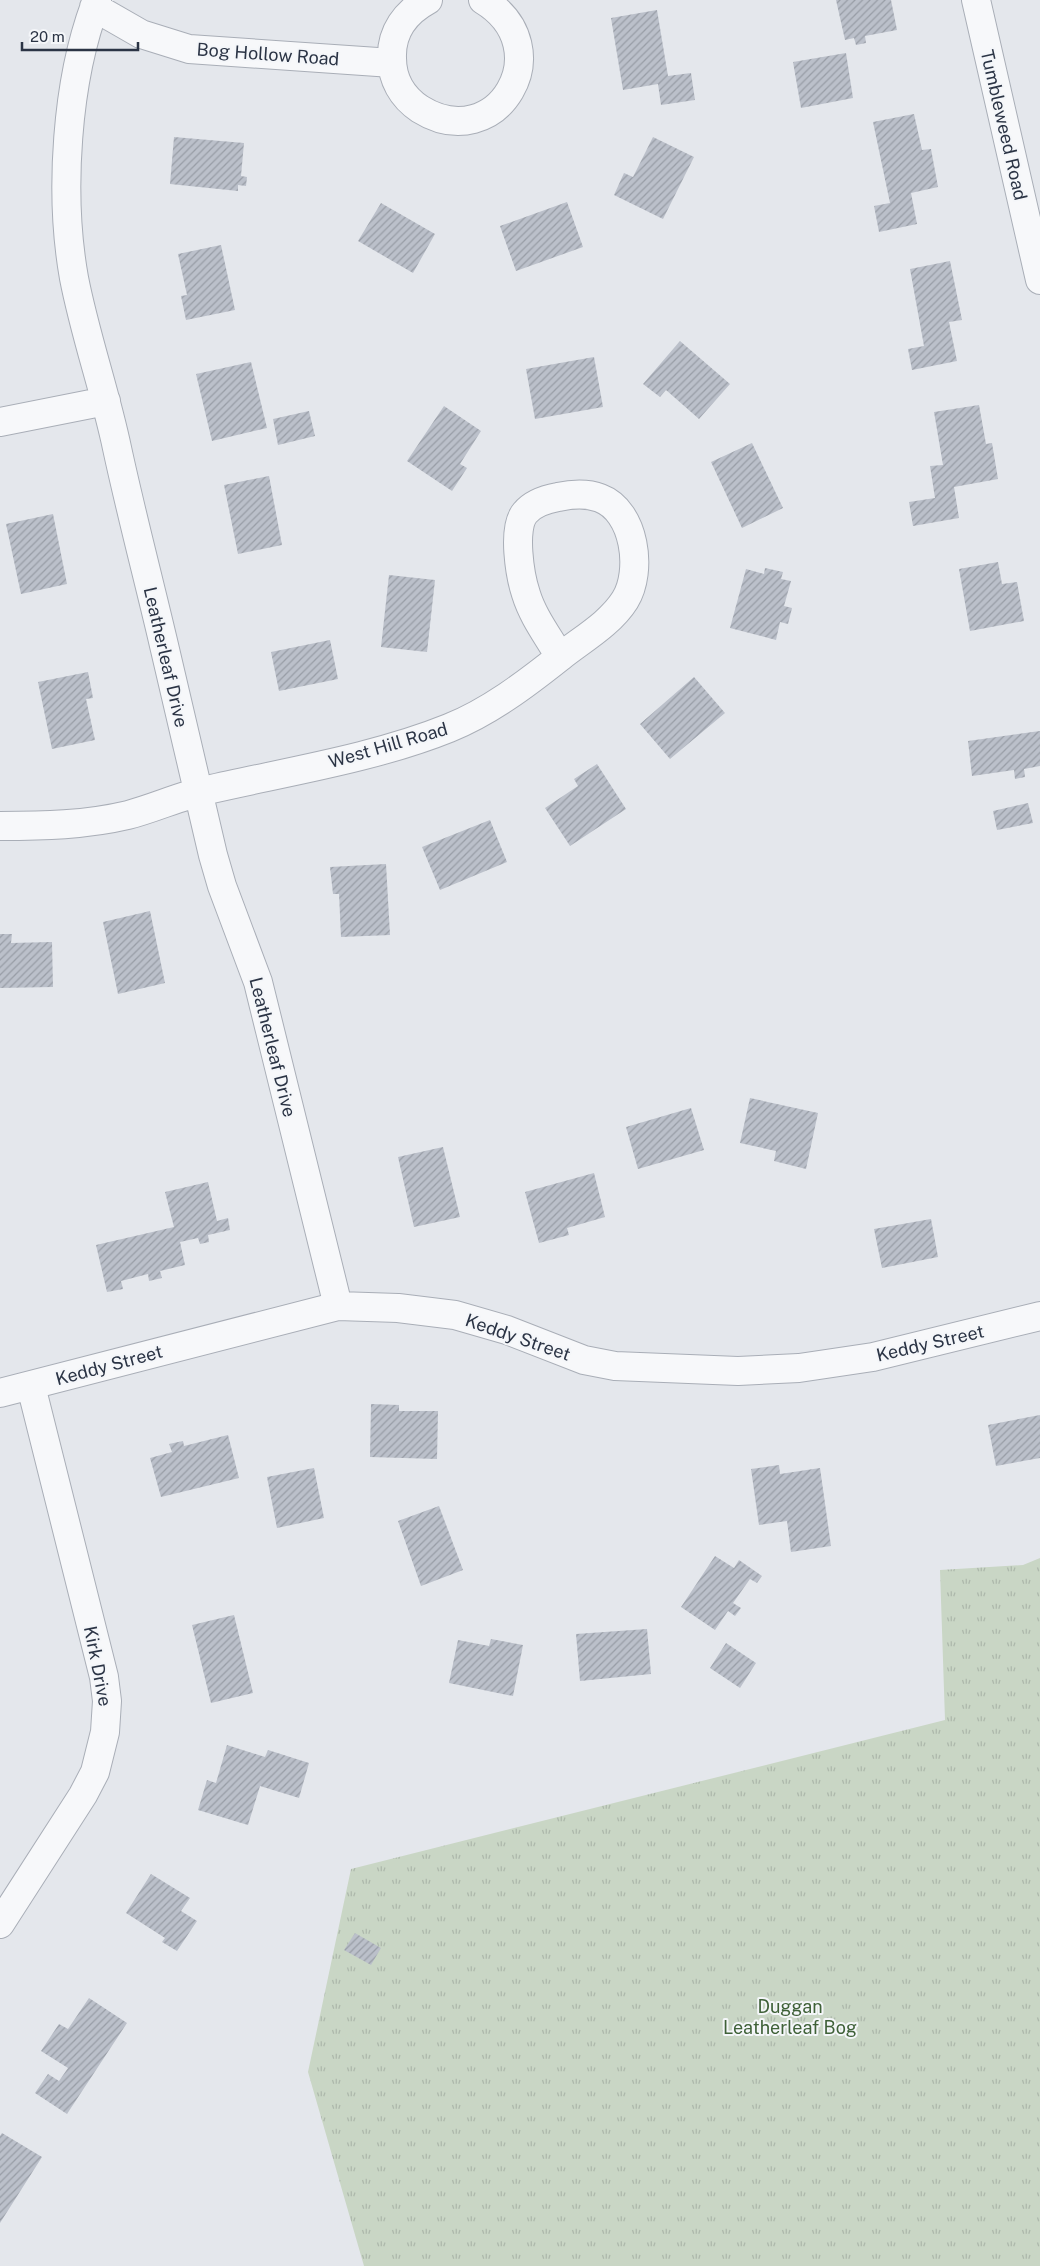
<svg xmlns="http://www.w3.org/2000/svg" width="1040" height="2266" viewBox="0 0 1040 2266" font-family="'Public Sans',sans-serif">
<defs>
<pattern id="park-tufts" width="24" height="20" patternUnits="userSpaceOnUse" patternTransform="scale(1.25)"><rect width="24" height="20" fill="#c9d6c5"/><path d="M3 7l-1-3M5 7V3M7 7l1-3M15 17l-1-3M17 17v-4M19 17l1-3" fill="none" stroke="#adb8ab"/></pattern>
<pattern id="building-hatch" width="6" height="6" patternUnits="userSpaceOnUse" patternTransform="scale(1.25)"><rect width="6" height="6" fill="#bbc0ca"/><path d="M-1 1l2-2M0 6l6-6M5 7l2-2" fill="none" stroke="#989da6"/></pattern>
</defs>
<rect width="100%" height="100%" fill="#e4e7ec"/>
<path fill="url(#park-tufts)" d="M 1040,1558 L 1040,2266 L 364,2266 L 308,2072 L 351,1869 L 945,1720 L 940,1570 L 1023,1565 Z"/>
<path fill="url(#building-hatch)" d="M 836,0 L 891,0 L 897,30 L 865,36 L 866,43 L 856,45 L 854,38 L 845,40 Z
M 657,10 L 668,76 L 691,73 L 695,100 L 661,105 L 658,84 L 623,90 L 611,18 Z
M 846,53 L 853,98 L 801,108 L 793,62 Z
M 914,114 L 922,150 L 931,149 L 938,187 L 911,193 L 917,224 L 879,232 L 874,206 L 890,203 L 873,122 Z
M 174,137 L 244,143 L 241,176 L 247,177 L 246,186 L 238,185 L 238,191 L 170,184 Z
M 653,137 L 694,157 L 663,219 L 614,195 L 624,173 L 633,177 Z
M 567,202 L 583,247 L 516,271 L 500,226 Z
M 381,203 L 435,234 L 413,273 L 358,241 Z
M 221,245 L 235,310 L 186,320 L 181,296 L 187,295 L 178,254 Z
M 950,261 L 962,320 L 949,322 L 957,361 L 912,370 L 908,349 L 924,346 L 910,269 Z
M 680,341 L 730,384 L 699,419 L 666,390 L 660,397 L 643,384 Z
M 594,357 L 603,407 L 535,419 L 526,369 Z
M 251,362 L 267,428 L 212,441 L 196,374 Z
M 979,405 L 986,444 L 992,443 L 998,479 L 954,487 L 959,518 L 913,526 L 909,502 L 935,498 L 930,466 L 943,465 L 934,412 Z
M 444,406 L 481,431 L 460,464 L 467,468 L 452,491 L 407,461 Z
M 309,411 L 315,436 L 278,445 L 273,419 Z
M 752,443 L 783,508 L 742,528 L 711,462 Z
M 269,476 L 282,545 L 238,554 L 224,485 Z
M 53,514 L 67,584 L 21,594 L 6,524 Z
M 998,562 L 1002,584 L 1017,582 L 1024,621 L 970,631 L 959,569 Z
M 765,568 L 783,572 L 781,579 L 791,581 L 784,606 L 792,608 L 788,624 L 780,622 L 776,640 L 730,628 L 746,569 L 764,574 Z
M 389,575 L 435,580 L 427,652 L 381,647 Z
M 330,640 L 338,679 L 279,691 L 271,652 Z
M 88,672 L 93,698 L 86,699 L 95,740 L 52,749 L 38,682 Z
M 694,677 L 725,713 L 670,759 L 640,724 Z
M 1040,731 L 1040,766 L 1024,769 L 1025,777 L 1015,779 L 1014,770 L 972,776 L 968,741 Z
M 597,764 L 626,809 L 570,846 L 545,808 L 578,786 L 574,779 Z
M 1028,803 L 1033,823 L 997,830 L 993,811 Z
M 490,820 L 507,862 L 440,890 L 422,847 Z
M 386,864 L 390,935 L 341,937 L 339,894 L 333,894 L 330,867 Z
M 150,911 L 165,983 L 118,994 L 103,922 Z
M 0,934 L 12,934 L 11,943 L 52,942 L 53,987 L 0,988 Z
M 750,1098 L 818,1113 L 806,1169 L 774,1161 L 776,1151 L 740,1143 Z
M 691,1108 L 704,1150 L 638,1169 L 626,1127 Z
M 443,1147 L 460,1217 L 414,1227 L 398,1157 Z
M 594,1173 L 605,1217 L 567,1228 L 569,1235 L 539,1243 L 525,1192 Z
M 208,1182 L 217,1221 L 228,1218 L 230,1230 L 208,1235 L 209,1242 L 200,1244 L 198,1238 L 180,1242 L 185,1265 L 160,1271 L 162,1278 L 149,1281 L 148,1274 L 121,1281 L 123,1289 L 107,1292 L 96,1245 L 174,1227 L 165,1192 Z
M 931,1219 L 938,1257 L 882,1268 L 874,1229 Z
M 371,1404 L 399,1405 L 399,1411 L 438,1411 L 437,1459 L 370,1457 Z
M 1040,1415 L 1040,1458 L 996,1466 L 988,1425 Z
M 228,1435 L 239,1478 L 161,1497 L 150,1458 L 172,1452 L 169,1444 L 183,1441 L 184,1446 Z
M 779,1465 L 780,1474 L 820,1468 L 831,1546 L 791,1552 L 787,1521 L 759,1525 L 751,1469 Z
M 314,1468 L 324,1518 L 277,1528 L 267,1477 Z
M 439,1506 L 463,1570 L 421,1586 L 398,1521 Z
M 715,1556 L 734,1568 L 739,1560 L 762,1576 L 757,1583 L 750,1579 L 733,1603 L 741,1608 L 735,1616 L 728,1611 L 715,1630 L 681,1607 Z
M 234,1615 L 253,1693 L 211,1703 L 192,1625 Z
M 647,1629 L 651,1674 L 580,1681 L 576,1634 Z
M 491,1639 L 523,1645 L 513,1696 L 449,1683 L 458,1640 L 489,1646 Z
M 726,1643 L 756,1663 L 740,1688 L 710,1668 Z
M 227,1745 L 265,1757 L 268,1750 L 309,1763 L 299,1798 L 260,1786 L 248,1825 L 198,1810 L 207,1780 L 216,1783 Z
M 151,1874 L 190,1898 L 181,1911 L 197,1921 L 177,1951 L 162,1942 L 165,1938 L 126,1913 Z
M 355,1933 L 381,1948 L 371,1965 L 344,1950 Z
M 89,1998 L 127,2023 L 67,2114 L 35,2093 L 48,2074 L 59,2081 L 68,2068 L 41,2051 L 59,2024 L 68,2029 Z
M 2,2133 L 42,2157 L 0,2223 L 0,2136 Z"/>
<g fill="none" stroke-linecap="round" stroke-linejoin="round">
<defs>
<path id="minor" d="M 97,0 C 66,80 59,194 74,278 C 85,335 105,391 117,448 C 131,513 148,577 163,641 C 180,712 196,784 213,855 L 222,886 L 258,982 L 338,1306
M 428,0 C 406,12 391,32 392,58 C 392,79 402,97 420,109 C 497,157 562,48 483,0
M 976,0 L 1040,280
M 94,7 L 141,34 L 189,49 L 392,63
M 0,422 L 106,401
M 0,826 C 43,826 86,825 128,815 C 155,808 180,796 207,790 C 285,772 375,758 449,728 C 489,712 526,684 560,657 C 548,636 533,617 526,594 C 520,576 512,528 525,513 C 533,503 547,499 558,497 C 572,494 587,493 600,498 C 635,511 643,571 625,600 C 610,624 581,640 560,657
M 0,1393 L 338,1306 L 398,1308 L 455,1315 L 507,1330 L 584,1360 L 615,1366 L 738,1371 L 799,1368 L 873,1357 L 1040,1316
M 0,1924 L 83,1795 L 95,1772 L 105,1732 L 107,1701 L 104,1677 L 31,1386"/>
</defs>
<use href="#minor" stroke="#a9aeb7" stroke-width="30"/>
<use href="#minor" stroke="#f7f8fa" stroke-width="28"/>
</g>
<g text-anchor="middle" dominant-baseline="central" stroke-width="4" stroke-linejoin="round" paint-order="stroke">
<g font-size="18" fill="#2b3445" stroke="#f4f6f9">
<text transform="translate(268 54) rotate(4)">Bog Hollow Road</text>
<text transform="translate(1004 125) rotate(77)">Tumbleweed Road</text>
<text transform="translate(166 657) rotate(77)">Leatherleaf Drive</text>
<text transform="translate(388 745) rotate(-16)">West Hill Road</text>
<text transform="translate(273 1047) rotate(76)">Leatherleaf Drive</text>
<text transform="translate(518 1337) rotate(19)">Keddy Street</text>
<text transform="translate(930 1343) rotate(-13)">Keddy Street</text>
<text transform="translate(109 1365) rotate(-15)">Keddy Street</text>
<text transform="translate(98 1666) rotate(79)">Kirk Drive</text>
</g>
<g font-size="18" fill="#3f6138" stroke="#f4f6f9">
<text x="790" y="2006">Duggan<tspan x="790" dy="21">Leatherleaf Bog</tspan></text>
</g>
</g>
<path d="M22 42v8h116v-8" fill="none" stroke="#2b3445" stroke-width="2.5"/>
<text x="30" y="42" font-size="15" fill="#2b3445" stroke="#f4f6f9" stroke-width="4" paint-order="stroke">20 m</text>
</svg>
